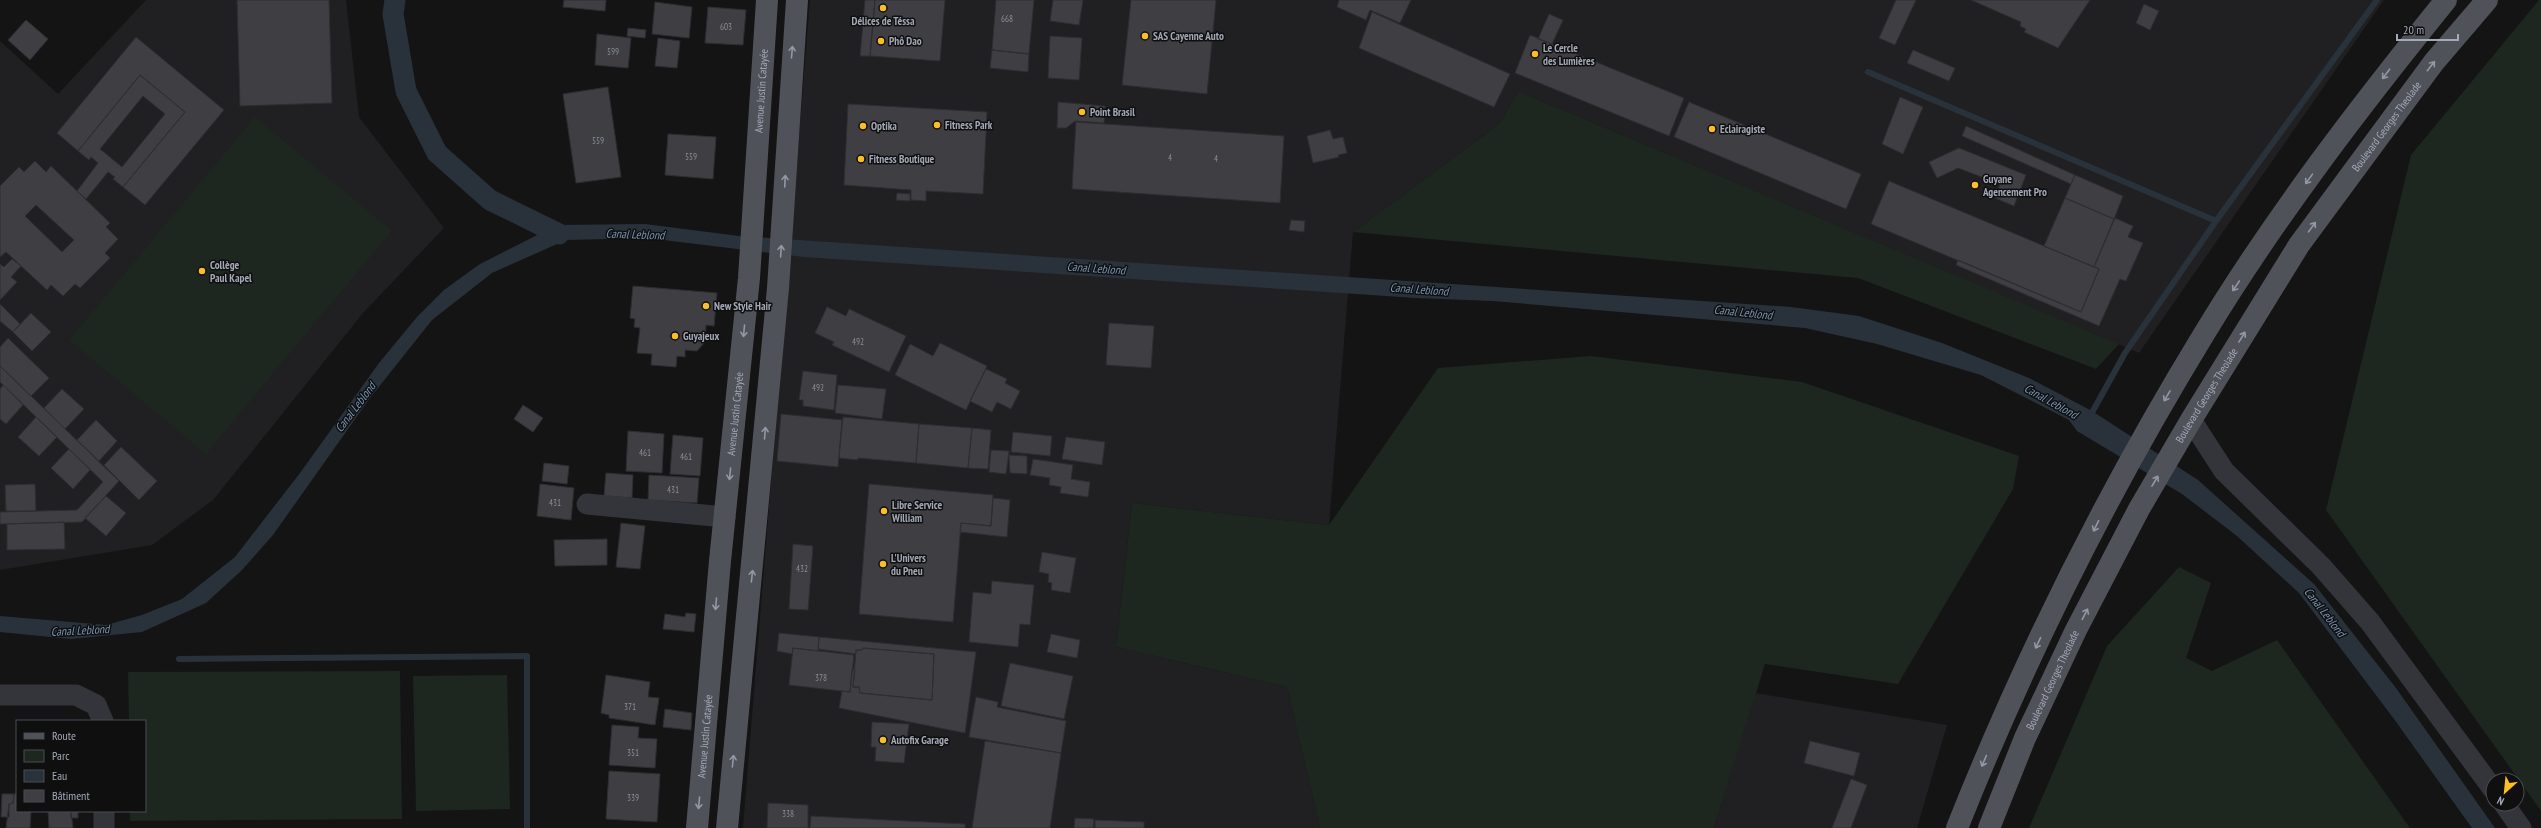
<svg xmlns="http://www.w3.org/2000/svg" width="2541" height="828" viewBox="0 0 2541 828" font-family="'PT Sans Narrow',sans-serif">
<rect width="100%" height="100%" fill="#141415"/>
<path fill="#202023" d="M 146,0 L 346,0 L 359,117 L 444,228 L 363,313 L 213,500 L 152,545 L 0,570 L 0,41 L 58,94 Z
M 810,0 L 2384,0 L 2139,353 L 1518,91 L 1499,124 L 1353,232 L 1329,525 L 1132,503 L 1116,647 L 1287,687 L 1320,828 L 743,828 Z
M 1755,693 L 1947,725 L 1917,828 L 1714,828 Z"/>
<path fill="#1d261f" d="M 2539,0 L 2541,0 L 2541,811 L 2326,510 L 2411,155 Z
M 1518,91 L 2119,344 L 2096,369 L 1858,278 L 1353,232 L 1499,124 Z
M 255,117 L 392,231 L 206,454 L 69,340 Z
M 1591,356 L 1802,382 L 2019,456 L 2013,489 L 1898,684 L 1765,664 L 1714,828 L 1320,828 L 1287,687 L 1116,647 L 1132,503 L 1329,525 L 1438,368 Z
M 2179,567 L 2211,583 L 2186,658 L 2212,671 L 2277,640 L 2410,828 L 2029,828 L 2107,646 Z
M 400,671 L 402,819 L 130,821 L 130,811 L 145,811 L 145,721 L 129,721 L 128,672 Z
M 507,675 L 510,809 L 416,811 L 413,676 Z"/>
<path fill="#29323a" d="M 645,224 L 739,236 L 1791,307 L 1859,316 L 1942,343 L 2029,378 L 2092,411 L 2198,480 L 2314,584 L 2396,688 L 2495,828 L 2472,828 L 2394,719 L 2299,593 L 2237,536 L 2182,494 L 2077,431 L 2069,420 L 1981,375 L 1877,344 L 1805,328 L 1493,301 L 1416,298 L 804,257 L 647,238 L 566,240 L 492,273 L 432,320 L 370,398 L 273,535 L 242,570 L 206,603 L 142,632 L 71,639 L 0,632 L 0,616 L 106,625 L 142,615 L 182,599 L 235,557 L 300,473 L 379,363 L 417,317 L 444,290 L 480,264 L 557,225 Z"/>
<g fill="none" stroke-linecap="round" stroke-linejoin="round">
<path stroke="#29323a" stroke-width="6" d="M 1868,72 L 2216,221
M 2089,418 L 2125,353 L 2216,221 L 2377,0
M 179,659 L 527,656 L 527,828"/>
<path stroke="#29323a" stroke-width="21" d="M 395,0 L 393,14 L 406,91 L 437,153 L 490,200 L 559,234"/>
</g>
<path fill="#3e3e43" stroke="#2e2d32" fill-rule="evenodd" d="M 237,0 L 329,0 L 332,103 L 240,106 Z
M 564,0 L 606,0 L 605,11 L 563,7 Z
M 865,0 L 875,0 L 870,56 L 860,56 Z
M 875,0 L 945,0 L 940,61 L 870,56 Z
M 996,0 L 1034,0 L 1029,54 L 992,50 Z
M 1053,0 L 1083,0 L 1079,25 L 1050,21 Z
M 1131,0 L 1216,0 L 1207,94 L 1122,85 Z
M 1339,0 L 1411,0 L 1400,23 L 1370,10 L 1366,20 L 1337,7 Z
M 1896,0 L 1916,0 L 1895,45 L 1879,38 Z
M 1971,0 L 2090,0 L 2058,48 L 2024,32 L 2026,29 L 2020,26 L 2021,22 Z
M 655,2 L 692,7 L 689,38 L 652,34 Z
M 2144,4 L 2159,11 L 2150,30 L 2136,23 Z
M 708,7 L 746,10 L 743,45 L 705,43 Z
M 1372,12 L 1510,74 L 1494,107 L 1359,48 Z
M 1549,14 L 1563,20 L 1552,44 L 1538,39 Z
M 26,20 L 48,39 L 30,60 L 8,40 Z
M 628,28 L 646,30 L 645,38 L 627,36 Z
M 597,34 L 631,38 L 628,68 L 595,65 Z
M 1530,35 L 1684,98 L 1669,136 L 1515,73 Z
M 1050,36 L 1082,38 L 1079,80 L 1048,78 Z
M 136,37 L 224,110 L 145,205 L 123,187 L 185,112 L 140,75 L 78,151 L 57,133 Z
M 658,38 L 680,41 L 677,68 L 655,66 Z
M 992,50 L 1029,54 L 1028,72 L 990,68 Z
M 1913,50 L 1955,68 L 1949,81 L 1907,63 Z
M 140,75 L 185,112 L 123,187 L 113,179 L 115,177 L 108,172 L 86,199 L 77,191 L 98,163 L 91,157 L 89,160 L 78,151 ZM 143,96 L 165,114 L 122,167 L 100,149 Z
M 608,87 L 621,177 L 576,183 L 563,94 Z
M 1900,97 L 1923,107 L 1903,154 L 1882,144 Z
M 1058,102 L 1105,106 L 1104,123 L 1075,121 L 1066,128 L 1057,128 Z
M 1689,102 L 1861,174 L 1846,209 L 1674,137 Z
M 848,104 L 987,112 L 983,194 L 926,191 L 926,201 L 911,200 L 911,190 L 844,185 Z
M 1076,122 L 1284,136 L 1280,203 L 1072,189 Z
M 1966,126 L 2075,175 L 2071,184 L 1962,136 Z
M 1330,130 L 1333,139 L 1343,137 L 1347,153 L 1338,155 L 1339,157 L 1313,163 L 1307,136 Z
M 668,134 L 716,137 L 713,179 L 665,175 Z
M 1959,148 L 2026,175 L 2014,206 L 1995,198 L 2000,184 L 1958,168 L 1937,178 L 1929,162 Z
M 35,161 L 46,172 L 51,166 L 110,223 L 106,227 L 118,239 L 105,253 L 110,258 L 80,288 L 75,284 L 63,296 L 51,285 L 47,290 L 6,252 L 0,257 L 0,186 L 19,167 L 24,172 ZM 36,205 L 74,240 L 62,252 L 25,216 Z
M 2075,175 L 2123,196 L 2114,219 L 2065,198 Z
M 1889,181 L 2099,269 L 2081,312 L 1871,224 Z
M 897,193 L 910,194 L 910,201 L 896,200 Z
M 2065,198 L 2114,219 L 2094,267 L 2044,246 Z
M 2115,218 L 2133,226 L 2128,237 L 2143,243 L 2126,281 L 2120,279 L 2099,326 L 1956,265 L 1958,260 L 2081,312 L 2099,269 L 2094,267 Z
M 1291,220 L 1305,221 L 1304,232 L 1289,230 Z
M 12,259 L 21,266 L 11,277 L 17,282 L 0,300 L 0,264 L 4,267 Z
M 633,286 L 717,293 L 714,326 L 706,325 L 705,342 L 697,351 L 685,350 L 685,357 L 677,356 L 676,367 L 651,365 L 652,354 L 637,353 L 640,328 L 634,327 L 635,319 L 630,318 Z
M 0,304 L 20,324 L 13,332 L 0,321 Z
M 827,307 L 846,316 L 849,309 L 906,336 L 889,372 L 832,345 L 834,342 L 815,333 Z
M 31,313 L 51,332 L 32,351 L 13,332 Z
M 1109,323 L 1154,326 L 1151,368 L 1106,365 Z
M 8,338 L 49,378 L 31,396 L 0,366 L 0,347 Z
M 940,343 L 987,366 L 966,410 L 895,375 L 910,344 L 933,356 Z
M 0,366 L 119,481 L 82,522 L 0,524 L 0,512 L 77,510 L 103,482 L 0,382 Z
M 986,369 L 1007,379 L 1005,383 L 1020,391 L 1011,409 L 997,402 L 992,412 L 970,401 Z
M 803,371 L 837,375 L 834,410 L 803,406 L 803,400 L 799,400 Z
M 3,385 L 23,405 L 6,424 L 0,419 L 0,389 Z
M 838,385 L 886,389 L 882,419 L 835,413 Z
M 62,389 L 84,409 L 65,429 L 44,408 Z
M 523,405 L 543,418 L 533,432 L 514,419 Z
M 781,414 L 842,420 L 838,467 L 777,461 Z
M 36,417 L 57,437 L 39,456 L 18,437 Z
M 843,417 L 919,424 L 916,463 L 858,458 L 858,460 L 839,458 Z
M 96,420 L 117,441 L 99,461 L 77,440 Z
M 919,424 L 972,428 L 968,468 L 916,463 Z
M 972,428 L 991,430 L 988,469 L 968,468 Z
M 628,431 L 664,434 L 662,473 L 626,471 Z
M 1013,432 L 1052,436 L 1050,456 L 1011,452 Z
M 673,435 L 703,438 L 700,476 L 670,474 Z
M 1066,437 L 1105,442 L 1102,465 L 1062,459 Z
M 121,447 L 157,481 L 139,500 L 104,465 Z
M 69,449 L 90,470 L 73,489 L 51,468 Z
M 991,450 L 1009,451 L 1006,474 L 989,472 Z
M 1009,455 L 1027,456 L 1027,474 L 1010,473 Z
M 1033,459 L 1073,465 L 1071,479 L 1090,482 L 1088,497 L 1060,493 L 1061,487 L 1049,485 L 1050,478 L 1030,475 Z
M 544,463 L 569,466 L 567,484 L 542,481 Z
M 606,473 L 633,475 L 632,498 L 604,496 Z
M 649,475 L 699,478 L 697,503 L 648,500 Z
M 35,484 L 36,511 L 6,511 L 5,485 Z
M 540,484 L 574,488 L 571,520 L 537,516 Z
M 869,484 L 993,495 L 991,526 L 961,523 L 953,622 L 859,614 Z
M 106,496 L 126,513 L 106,536 L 85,518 Z
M 993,498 L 1010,500 L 1007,537 L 960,532 L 961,523 L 991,526 Z
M 64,522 L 65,549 L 7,550 L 7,524 Z
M 621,523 L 645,526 L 640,569 L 616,567 Z
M 607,539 L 607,565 L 555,566 L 554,540 Z
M 793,544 L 813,546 L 808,610 L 789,609 Z
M 1042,552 L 1076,558 L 1070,593 L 1051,590 L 1052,583 L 1048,582 L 1049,574 L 1039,572 Z
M 992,581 L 1034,585 L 1030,625 L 1020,624 L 1018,647 L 969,642 L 973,592 L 991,594 Z
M 686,613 L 696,614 L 694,632 L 663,629 L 665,614 L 685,617 Z
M 779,633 L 819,637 L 818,651 L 793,648 L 792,654 L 777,651 Z
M 1051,634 L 1080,640 L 1077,658 L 1047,652 Z
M 819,637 L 976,652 L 965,733 L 839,708 L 842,691 L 850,692 L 852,669 L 855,669 L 853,687 L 859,687 L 860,693 L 932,700 L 934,654 L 863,648 L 862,650 L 856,650 L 856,654 L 818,649 Z
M 793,648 L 854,655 L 850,692 L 789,685 Z
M 863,648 L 934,654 L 932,700 L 860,693 L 859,687 L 853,687 L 856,650 L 862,650 Z
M 1010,663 L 1073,676 L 1064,719 L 1001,706 Z
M 606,675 L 650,682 L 648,697 L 659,698 L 655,725 L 609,718 L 609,715 L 601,713 Z
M 976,697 L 998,702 L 997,707 L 1066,721 L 1061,753 L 969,737 Z
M 665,709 L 692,713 L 691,730 L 663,727 Z
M 872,722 L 909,724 L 904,763 L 875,761 L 876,747 L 871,747 Z
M 612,725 L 639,727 L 638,738 L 657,739 L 655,768 L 609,765 Z
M 985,741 L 1061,753 L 1050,828 L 972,828 Z
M 1810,741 L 1860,753 L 1854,776 L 1804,763 Z
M 609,771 L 660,774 L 657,822 L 606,819 Z
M 1851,779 L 1867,785 L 1851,828 L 1832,828 Z
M 2,794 L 14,794 L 13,803 L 9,804 L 9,817 L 1,817 Z
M 14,794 L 17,794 L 17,811 L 31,811 L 30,828 L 6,828 L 9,804 L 13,803 Z
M 768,803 L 808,805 L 808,828 L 767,828 Z
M 48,811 L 71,811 L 73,828 L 49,828 Z
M 71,811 L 78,811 L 78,818 L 71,818 Z
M 811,816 L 965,824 L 965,828 L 810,828 Z
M 1075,818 L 1094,819 L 1093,828 L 1074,828 Z
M 1095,820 L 1144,822 L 1144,828 L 1095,828 Z"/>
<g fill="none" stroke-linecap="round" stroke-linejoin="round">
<path stroke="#34353b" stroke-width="21" d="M 2191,420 L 2224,471 L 2321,566 L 2370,622 L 2493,789
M 587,504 L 725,517
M 0,695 L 76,695 L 96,705 L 103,721
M 2504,804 L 2521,828
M 104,828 L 104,811"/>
<g stroke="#50525a" stroke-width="22">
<path id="s1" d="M 697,828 L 720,561 L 749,278 L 767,0"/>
<path d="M 727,828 L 778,288 L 797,0"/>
<path d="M 1957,828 C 2025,657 2108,491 2204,334 C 2275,217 2360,106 2446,0"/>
<path id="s2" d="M 1989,828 L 2025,738 L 2076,630 L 2139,509 L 2191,420 L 2299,245 L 2434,62 L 2487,0"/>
</g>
</g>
<defs><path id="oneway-shaft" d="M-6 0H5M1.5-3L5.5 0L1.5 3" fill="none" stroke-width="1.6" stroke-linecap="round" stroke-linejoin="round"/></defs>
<g stroke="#9398a4">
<use href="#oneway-shaft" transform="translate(792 52) rotate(-85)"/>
<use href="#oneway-shaft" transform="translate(2431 66) rotate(-52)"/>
<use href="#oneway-shaft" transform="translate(2386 74) rotate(127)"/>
<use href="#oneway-shaft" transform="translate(2309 179) rotate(126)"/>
<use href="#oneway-shaft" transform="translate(785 181) rotate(-87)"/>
<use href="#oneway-shaft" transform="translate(2312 227) rotate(-54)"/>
<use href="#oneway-shaft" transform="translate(781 251) rotate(-86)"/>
<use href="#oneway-shaft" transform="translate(2236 286) rotate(124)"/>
<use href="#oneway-shaft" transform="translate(744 331) rotate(95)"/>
<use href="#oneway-shaft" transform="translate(2242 337) rotate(-58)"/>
<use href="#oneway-shaft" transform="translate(2167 396) rotate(120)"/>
<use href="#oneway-shaft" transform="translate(765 433) rotate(-85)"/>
<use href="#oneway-shaft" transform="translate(730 474) rotate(96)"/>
<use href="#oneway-shaft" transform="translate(2155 481) rotate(-59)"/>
<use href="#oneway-shaft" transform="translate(2096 526) rotate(116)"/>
<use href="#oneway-shaft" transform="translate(752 576) rotate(-84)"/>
<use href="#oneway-shaft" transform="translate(716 604) rotate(95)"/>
<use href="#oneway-shaft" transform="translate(2085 614) rotate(-63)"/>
<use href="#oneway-shaft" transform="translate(2038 643) rotate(116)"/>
<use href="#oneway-shaft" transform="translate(733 761) rotate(-84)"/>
<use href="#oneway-shaft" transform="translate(1984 761) rotate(113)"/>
<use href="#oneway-shaft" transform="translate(699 803) rotate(95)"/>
</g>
<g fill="#fbbe26" stroke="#0f0f10" stroke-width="1.5">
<circle cx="883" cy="8" r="4"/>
<circle cx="1145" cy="36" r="4"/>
<circle cx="881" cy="41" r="4"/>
<circle cx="1535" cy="54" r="4"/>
<circle cx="1082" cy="112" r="4"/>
<circle cx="937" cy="125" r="4"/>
<circle cx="863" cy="126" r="4"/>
<circle cx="1712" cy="129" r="4"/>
<circle cx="861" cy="159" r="4"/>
<circle cx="1975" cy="185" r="4"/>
<circle cx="202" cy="271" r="4"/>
<circle cx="706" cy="306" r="4"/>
<circle cx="675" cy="336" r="4"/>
<circle cx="884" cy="511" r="4"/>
<circle cx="883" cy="564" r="4"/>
<circle cx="883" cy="740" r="4"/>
</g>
<g text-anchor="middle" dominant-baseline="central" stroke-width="3" stroke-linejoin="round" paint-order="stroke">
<g font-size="9" fill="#8a8e9a">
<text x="1007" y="18">668</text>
<text x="726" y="26">603</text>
<text x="613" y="51">599</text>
<text x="598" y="140">559</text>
<text x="691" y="156">559</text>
<text x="1170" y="157">4</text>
<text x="1216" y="158">4</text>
<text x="858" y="341">492</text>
<text x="818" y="387">492</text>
<text x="645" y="452">461</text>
<text x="686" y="456">461</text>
<text x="673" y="489">431</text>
<text x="555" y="502">431</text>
<text x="802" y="568">432</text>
<text x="821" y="677">378</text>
<text x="630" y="706">371</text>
<text x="633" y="752">351</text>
<text x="633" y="797">339</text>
<text x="788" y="813">338</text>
</g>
<g font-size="11" font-weight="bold" fill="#a4a9b7" stroke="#0f0f10" text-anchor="start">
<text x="883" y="21" text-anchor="middle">Délices de Téssa</text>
<text x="1153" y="36">SAS Cayenne Auto</text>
<text x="889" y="41">Phô Dao</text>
<text x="1543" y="48">Le Cercle<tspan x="1543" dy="13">des Lumières</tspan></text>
<text x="1090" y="112">Point Brasil</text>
<text x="945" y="125">Fitness Park</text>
<text x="871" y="126">Optika</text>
<text x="1720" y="129">Eclairagiste</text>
<text x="869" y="159">Fitness Boutique</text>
<text x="1983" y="179">Guyane<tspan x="1983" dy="13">Agencement Pro</tspan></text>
<text x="210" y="265">Collège<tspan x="210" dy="13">Paul Kapel</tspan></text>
<text x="714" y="306">New Style Hair</text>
<text x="683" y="336">Guyajeux</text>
<text x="892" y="505">Libre Service<tspan x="892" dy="13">William</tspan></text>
<text x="891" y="558">L'Univers<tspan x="891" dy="13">du Pneu</tspan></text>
<text x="891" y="740">Autofix Garage</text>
</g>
<g font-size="11" fill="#a4a9b7" stroke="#0f0f10">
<text stroke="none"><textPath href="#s1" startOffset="740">Avenue Justin Catayée</textPath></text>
<text stroke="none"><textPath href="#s2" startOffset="809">Boulevard Georges Theolade</textPath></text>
<text stroke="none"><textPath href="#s2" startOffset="485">Boulevard Georges Theolade</textPath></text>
<text stroke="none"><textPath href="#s1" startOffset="416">Avenue Justin Catayée</textPath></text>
<text stroke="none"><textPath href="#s2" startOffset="161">Boulevard Georges Theolade</textPath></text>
<text stroke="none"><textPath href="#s1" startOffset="92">Avenue Justin Catayée</textPath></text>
</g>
<g font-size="12" font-style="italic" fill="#7995b4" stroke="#0f0f10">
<text transform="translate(635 234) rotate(2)">Canal Leblond</text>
<text transform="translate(1096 268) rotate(4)">Canal Leblond</text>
<text transform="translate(1419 289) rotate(4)">Canal Leblond</text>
<text transform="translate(1743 312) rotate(6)">Canal Leblond</text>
<text transform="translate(2051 401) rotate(29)">Canal Leblond</text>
<text transform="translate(355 407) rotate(-53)">Canal Leblond</text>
<text transform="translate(2325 612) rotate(52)">Canal Leblond</text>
<text transform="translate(80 630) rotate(-3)">Canal Leblond</text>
</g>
</g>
<rect x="16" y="720" width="130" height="92" fill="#0f0f10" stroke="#4b4d53"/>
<rect x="24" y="733" width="20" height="6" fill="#50525a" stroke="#4b4d53"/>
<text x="52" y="740" font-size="12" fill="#a4a9b7">Route</text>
<rect x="24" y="750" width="20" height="12" fill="#1d261f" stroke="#4b4d53"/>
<text x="52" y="760" font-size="12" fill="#a4a9b7">Parc</text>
<rect x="24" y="770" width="20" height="12" fill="#29323a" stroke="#4b4d53"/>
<text x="52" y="780" font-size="12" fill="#a4a9b7">Eau</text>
<rect x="24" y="790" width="20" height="12" fill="#3e3e43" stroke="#4b4d53"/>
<text x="52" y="800" font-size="12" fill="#a4a9b7">Bâtiment</text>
<g transform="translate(2505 792) rotate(207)"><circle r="19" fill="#0f0f10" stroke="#4b4d53"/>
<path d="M0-3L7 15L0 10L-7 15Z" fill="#fbbe26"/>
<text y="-6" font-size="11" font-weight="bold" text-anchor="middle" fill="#a4a9b7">N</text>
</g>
<path d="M2397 34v6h61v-6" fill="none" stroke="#a4a9b7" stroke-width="2"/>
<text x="2403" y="34" font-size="12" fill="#a4a9b7" stroke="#0f0f10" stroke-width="3" paint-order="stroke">20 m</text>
</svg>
